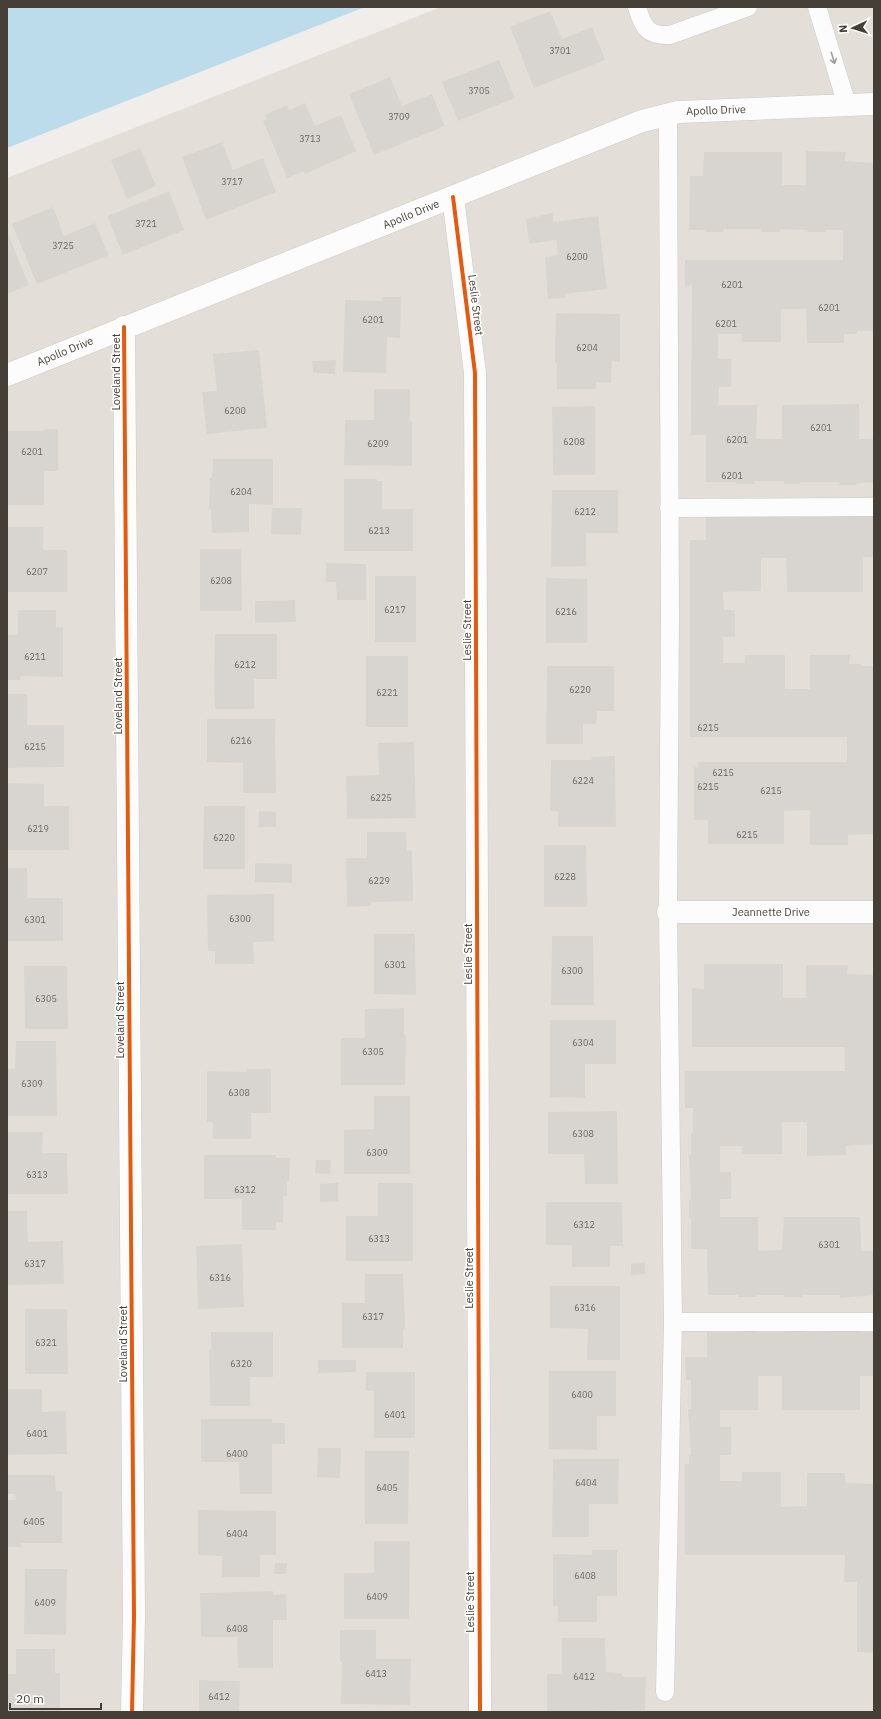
<svg xmlns="http://www.w3.org/2000/svg" width="881" height="1719" viewBox="0 0 881 1719" font-family="'IBM Plex Sans',sans-serif">
<rect width="100%" height="100%" fill="#f0edea"/>
<path fill="#e3dfd8" d="M 441,7 L 874,7 L 874,1712 L 7,1712 L 7,178 Z"/>
<path fill="#bddceb" d="M 7,7 L 365,7 L 7,148 Z"/>
<path fill="#d8d5d1" d="M 550,11 L 562,39 L 592,27 L 605,60 L 534,88 L 510,27 Z
M 499,60 L 515,98 L 458,121 L 442,82 Z
M 390,77 L 402,106 L 432,94 L 445,126 L 374,155 L 349,94 Z
M 305,103 L 315,126 L 341,115 L 356,151 L 305,174 L 304,171 L 287,178 L 263,121 L 267,119 L 265,115 L 287,105 L 289,110 Z
M 222,142 L 233,170 L 263,158 L 276,192 L 206,220 L 182,157 Z
M 140,148 L 156,186 L 127,199 L 111,160 Z
M 806,151 L 846,152 L 845,161 L 874,163 L 874,331 L 857,331 L 857,334 L 844,334 L 844,343 L 807,343 L 806,309 L 781,309 L 781,342 L 742,342 L 742,334 L 718,334 L 718,359 L 731,359 L 731,387 L 719,387 L 718,405 L 757,405 L 756,439 L 782,439 L 782,405 L 859,404 L 859,439 L 874,439 L 874,482 L 857,483 L 856,485 L 839,485 L 840,482 L 800,482 L 800,484 L 784,484 L 784,481 L 754,481 L 755,484 L 736,484 L 737,482 L 706,482 L 706,435 L 691,435 L 692,283 L 685,289 L 685,260 L 843,260 L 843,230 L 825,230 L 825,232 L 807,232 L 808,230 L 780,229 L 780,232 L 761,232 L 761,229 L 724,229 L 723,232 L 705,232 L 706,230 L 689,230 L 690,176 L 703,176 L 704,152 L 782,152 L 782,185 L 806,185 Z
M 169,191 L 184,230 L 123,255 L 107,216 Z
M 53,207 L 64,236 L 95,223 L 109,255 L 37,284 L 12,224 Z
M 553,213 L 553,222 L 598,216 L 607,289 L 565,294 L 565,298 L 548,299 L 545,257 L 558,255 L 556,240 L 529,244 L 526,219 Z
M 7,231 L 29,285 L 7,294 Z
M 382,297 L 401,297 L 400,338 L 387,337 L 386,373 L 343,372 L 345,300 L 382,301 Z
M 556,313 L 620,314 L 620,362 L 612,361 L 611,383 L 596,382 L 596,389 L 557,389 L 557,363 L 555,363 Z
M 259,350 L 267,428 L 207,434 L 202,392 L 217,391 L 213,354 Z
M 336,360 L 335,374 L 313,373 L 312,361 Z
M 374,389 L 410,389 L 410,421 L 412,421 L 412,466 L 344,465 L 345,420 L 374,420 Z
M 595,406 L 595,475 L 553,475 L 552,407 Z
M 45,429 L 58,429 L 58,471 L 44,471 L 44,505 L 7,505 L 7,431 L 44,431 Z
M 213,459 L 273,459 L 273,505 L 249,504 L 249,532 L 212,533 L 211,509 L 209,509 L 210,478 L 212,478 Z
M 344,479 L 377,479 L 377,481 L 382,481 L 382,509 L 413,509 L 413,551 L 344,551 Z
M 552,490 L 618,490 L 618,533 L 586,533 L 586,566 L 551,567 Z
M 272,508 L 302,508 L 301,535 L 271,534 Z
M 706,509 L 874,509 L 874,557 L 863,557 L 863,592 L 787,592 L 786,558 L 761,558 L 761,591 L 723,592 L 724,610 L 735,610 L 735,637 L 723,637 L 723,663 L 745,663 L 745,655 L 785,655 L 785,689 L 810,689 L 810,655 L 850,655 L 849,664 L 861,664 L 861,666 L 874,666 L 874,834 L 848,835 L 848,845 L 810,845 L 810,810 L 784,811 L 784,844 L 708,844 L 708,820 L 694,820 L 694,767 L 698,768 L 698,762 L 847,762 L 847,737 L 690,737 L 690,540 L 706,540 Z
M 7,527 L 43,527 L 43,550 L 67,550 L 67,592 L 7,592 Z
M 200,549 L 241,549 L 242,611 L 200,611 Z
M 326,563 L 366,564 L 366,600 L 337,600 L 336,582 L 326,582 Z
M 375,576 L 416,576 L 416,642 L 375,642 Z
M 546,578 L 587,579 L 587,643 L 546,643 Z
M 295,600 L 296,622 L 255,623 L 255,601 Z
M 18,610 L 56,610 L 56,627 L 63,627 L 63,677 L 21,676 L 20,680 L 7,680 L 7,635 L 18,635 Z
M 215,634 L 277,634 L 277,679 L 254,679 L 254,709 L 215,709 L 214,685 Z
M 366,656 L 408,656 L 408,727 L 366,727 Z
M 547,666 L 614,666 L 614,711 L 597,711 L 596,724 L 583,724 L 583,744 L 546,744 Z
M 7,694 L 27,694 L 27,725 L 64,725 L 64,767 L 7,768 Z
M 207,719 L 275,719 L 276,793 L 243,793 L 243,763 L 207,762 Z
M 414,742 L 416,818 L 347,819 L 346,776 L 379,775 L 378,743 Z
M 615,756 L 616,827 L 558,827 L 558,811 L 550,811 L 551,760 L 592,760 L 591,757 Z
M 7,783 L 44,784 L 44,806 L 69,806 L 69,850 L 7,850 Z
M 204,806 L 245,806 L 245,869 L 203,869 Z
M 259,811 L 276,812 L 276,827 L 258,827 Z
M 367,832 L 406,832 L 407,851 L 412,850 L 413,901 L 371,902 L 371,906 L 347,907 L 346,858 L 367,858 Z
M 544,845 L 586,845 L 587,907 L 544,907 Z
M 255,863 L 292,864 L 292,883 L 255,882 Z
M 7,868 L 27,868 L 27,898 L 63,898 L 63,941 L 7,941 Z
M 274,894 L 274,941 L 253,942 L 254,964 L 215,964 L 215,951 L 208,951 L 207,895 Z
M 374,934 L 415,934 L 416,995 L 374,994 Z
M 552,936 L 593,936 L 594,1005 L 551,1005 Z
M 704,964 L 783,964 L 783,998 L 806,998 L 806,965 L 848,965 L 847,974 L 874,975 L 874,1144 L 846,1146 L 846,1155 L 807,1156 L 807,1122 L 782,1122 L 782,1154 L 742,1154 L 742,1146 L 720,1146 L 720,1172 L 731,1172 L 731,1199 L 720,1199 L 720,1217 L 758,1217 L 758,1251 L 782,1250 L 784,1217 L 860,1217 L 861,1251 L 874,1251 L 874,1295 L 840,1298 L 840,1295 L 802,1295 L 802,1297 L 784,1297 L 784,1295 L 756,1295 L 757,1297 L 738,1297 L 738,1295 L 708,1295 L 707,1249 L 691,1249 L 691,1218 L 689,1218 L 689,1200 L 691,1200 L 689,1154 L 691,1154 L 691,1133 L 693,1133 L 693,1108 L 685,1108 L 685,1071 L 845,1071 L 845,1047 L 692,1047 L 692,988 L 704,989 Z
M 24,966 L 67,966 L 68,1029 L 25,1029 Z
M 404,1008 L 404,1035 L 406,1035 L 405,1085 L 341,1085 L 341,1038 L 365,1038 L 365,1009 Z
M 550,1020 L 616,1020 L 616,1064 L 585,1064 L 585,1098 L 550,1097 Z
M 16,1041 L 56,1041 L 57,1116 L 7,1116 L 7,1069 L 15,1069 Z
M 247,1069 L 271,1069 L 271,1113 L 251,1113 L 251,1139 L 213,1139 L 213,1122 L 207,1122 L 207,1071 L 247,1072 Z
M 374,1096 L 410,1096 L 410,1174 L 344,1174 L 344,1130 L 374,1129 Z
M 617,1111 L 618,1184 L 585,1184 L 584,1154 L 548,1154 L 548,1112 Z
M 7,1132 L 43,1132 L 42,1153 L 67,1153 L 68,1194 L 7,1194 Z
M 204,1155 L 276,1155 L 276,1158 L 290,1158 L 289,1182 L 287,1182 L 287,1196 L 283,1196 L 283,1222 L 276,1222 L 276,1230 L 242,1230 L 242,1199 L 204,1199 Z
M 316,1160 L 331,1160 L 330,1174 L 315,1173 Z
M 338,1183 L 338,1201 L 320,1202 L 320,1184 Z
M 378,1183 L 413,1183 L 413,1261 L 346,1261 L 346,1216 L 378,1216 Z
M 546,1202 L 622,1202 L 623,1246 L 610,1246 L 610,1267 L 572,1267 L 572,1245 L 546,1245 Z
M 7,1211 L 27,1211 L 28,1242 L 63,1241 L 64,1284 L 7,1285 Z
M 242,1244 L 244,1307 L 198,1309 L 196,1246 Z
M 645,1263 L 645,1274 L 631,1275 L 631,1264 Z
M 365,1274 L 403,1274 L 405,1329 L 403,1329 L 403,1348 L 342,1348 L 342,1303 L 365,1303 Z
M 550,1286 L 620,1286 L 620,1360 L 587,1360 L 588,1329 L 550,1328 Z
M 25,1309 L 67,1309 L 68,1374 L 25,1374 Z
M 738,1330 L 756,1330 L 757,1332 L 785,1332 L 785,1330 L 803,1330 L 803,1332 L 859,1330 L 859,1332 L 874,1332 L 874,1376 L 860,1376 L 860,1410 L 782,1410 L 782,1376 L 758,1376 L 758,1410 L 720,1410 L 720,1427 L 731,1427 L 731,1455 L 720,1455 L 720,1481 L 742,1481 L 742,1472 L 781,1472 L 781,1507 L 807,1506 L 807,1473 L 845,1473 L 846,1483 L 874,1484 L 874,1653 L 857,1652 L 857,1582 L 844,1582 L 845,1555 L 685,1555 L 685,1464 L 689,1464 L 689,1455 L 691,1455 L 688,1409 L 691,1409 L 691,1380 L 686,1380 L 685,1357 L 707,1357 L 707,1332 L 738,1332 Z
M 211,1332 L 273,1332 L 273,1377 L 250,1377 L 250,1406 L 210,1406 L 209,1349 L 211,1349 Z
M 318,1360 L 356,1360 L 356,1372 L 318,1373 Z
M 549,1371 L 616,1371 L 616,1416 L 597,1416 L 597,1450 L 549,1449 Z
M 366,1372 L 415,1372 L 415,1438 L 374,1438 L 374,1391 L 366,1391 Z
M 7,1389 L 42,1389 L 42,1412 L 66,1411 L 67,1454 L 7,1455 Z
M 201,1419 L 272,1419 L 272,1423 L 285,1423 L 285,1444 L 272,1444 L 272,1494 L 240,1494 L 239,1462 L 201,1462 Z
M 318,1448 L 341,1448 L 340,1478 L 317,1477 Z
M 365,1451 L 409,1451 L 408,1524 L 365,1524 Z
M 553,1459 L 619,1459 L 618,1504 L 589,1504 L 589,1537 L 552,1537 Z
M 7,1475 L 55,1475 L 56,1491 L 62,1491 L 62,1543 L 21,1543 L 21,1547 L 7,1547 L 7,1500 L 16,1500 L 15,1494 L 7,1494 Z
M 198,1510 L 276,1511 L 276,1555 L 260,1555 L 260,1577 L 222,1577 L 222,1556 L 198,1555 Z
M 374,1541 L 410,1541 L 409,1619 L 344,1619 L 344,1573 L 374,1573 Z
M 592,1550 L 617,1550 L 617,1596 L 597,1596 L 597,1622 L 558,1622 L 558,1606 L 553,1606 L 553,1554 L 592,1555 Z
M 275,1563 L 287,1563 L 286,1574 L 274,1574 Z
M 25,1569 L 67,1569 L 66,1635 L 24,1634 Z
M 273,1591 L 273,1595 L 286,1594 L 287,1620 L 273,1620 L 273,1668 L 238,1668 L 237,1637 L 201,1637 L 200,1593 Z
M 340,1630 L 376,1630 L 376,1659 L 411,1659 L 410,1705 L 341,1704 L 342,1662 L 340,1662 Z
M 562,1638 L 605,1638 L 606,1672 L 622,1673 L 622,1677 L 646,1677 L 645,1710 L 547,1712 L 547,1674 L 562,1674 Z
M 16,1649 L 55,1649 L 55,1673 L 60,1673 L 60,1712 L 7,1712 L 7,1674 L 16,1674 Z
M 199,1680 L 240,1681 L 239,1712 L 199,1712 Z"/>
<g fill="none" stroke-linecap="round" stroke-linejoin="round">
<defs>
<path id="service" d="M 637,7 C 643,28 648,36 670,35 L 748,7
M 817,7 L 847,105
M 668,114 L 670,615 L 668,912 L 673,1322 L 874,1322
M 669,508 L 874,507
M 665,1692 L 673,1322"/>
<path id="minor" d="M 453,197 L 475,373 L 480,1712
M 124,327 L 134,1617 L 132,1712
M 7,375 L 642,121 L 678,112 L 874,104
M 668,912 L 874,912"/>
</defs>
<use href="#service" stroke="#ccc9c6" stroke-width="19"/>
<use href="#minor" stroke="#ccc9c6" stroke-width="23"/>
<use href="#service" stroke="#fdfcfc" stroke-width="18"/>
<use href="#minor" stroke="#fdfcfc" stroke-width="22"/>
<defs>
<path id="cycleway" d="M 453,197 L 475,373 L 480,1712
M 124,327 L 134,1617 L 132,1712"/>
</defs>
<use href="#cycleway" stroke="#fff" stroke-width="6"/>
<use href="#cycleway" stroke="#e8590c" stroke-width="4"/>
</g>
<defs><path id="oneway-shaft" d="M-6 0H5M1.5-3L5.5 0L1.5 3" fill="none" stroke-width="1.6" stroke-linecap="round" stroke-linejoin="round"/></defs>
<use stroke="#a19e9a" href="#oneway-shaft" transform="translate(833 58) rotate(73)"/>
<g text-anchor="middle" dominant-baseline="central" stroke-width="3" stroke-linejoin="round" paint-order="stroke">
<g font-size="9" fill="#6b665f">
<text x="560" y="50">3701</text>
<text x="479" y="90">3705</text>
<text x="399" y="116">3709</text>
<text x="310" y="138">3713</text>
<text x="232" y="181">3717</text>
<text x="146" y="223">3721</text>
<text x="63" y="245">3725</text>
<text x="577" y="256">6200</text>
<text x="732" y="284">6201</text>
<text x="829" y="307">6201</text>
<text x="373" y="319">6201</text>
<text x="726" y="323">6201</text>
<text x="587" y="347">6204</text>
<text x="235" y="410">6200</text>
<text x="821" y="427">6201</text>
<text x="737" y="439">6201</text>
<text x="574" y="441">6208</text>
<text x="378" y="443">6209</text>
<text x="32" y="451">6201</text>
<text x="732" y="475">6201</text>
<text x="241" y="491">6204</text>
<text x="585" y="511">6212</text>
<text x="379" y="530">6213</text>
<text x="37" y="571">6207</text>
<text x="221" y="580">6208</text>
<text x="395" y="609">6217</text>
<text x="566" y="611">6216</text>
<text x="35" y="656">6211</text>
<text x="245" y="664">6212</text>
<text x="580" y="689">6220</text>
<text x="387" y="692">6221</text>
<text x="708" y="727">6215</text>
<text x="241" y="740">6216</text>
<text x="35" y="746">6215</text>
<text x="723" y="772">6215</text>
<text x="583" y="780">6224</text>
<text x="708" y="786">6215</text>
<text x="771" y="790">6215</text>
<text x="381" y="797">6225</text>
<text x="38" y="828">6219</text>
<text x="747" y="834">6215</text>
<text x="224" y="837">6220</text>
<text x="565" y="876">6228</text>
<text x="379" y="880">6229</text>
<text x="240" y="918">6300</text>
<text x="35" y="919">6301</text>
<text x="395" y="964">6301</text>
<text x="572" y="970">6300</text>
<text x="46" y="998">6305</text>
<text x="583" y="1042">6304</text>
<text x="373" y="1051">6305</text>
<text x="32" y="1083">6309</text>
<text x="239" y="1092">6308</text>
<text x="583" y="1133">6308</text>
<text x="377" y="1152">6309</text>
<text x="37" y="1174">6313</text>
<text x="245" y="1189">6312</text>
<text x="584" y="1224">6312</text>
<text x="379" y="1238">6313</text>
<text x="829" y="1244">6301</text>
<text x="35" y="1263">6317</text>
<text x="220" y="1277">6316</text>
<text x="585" y="1307">6316</text>
<text x="373" y="1316">6317</text>
<text x="46" y="1342">6321</text>
<text x="241" y="1363">6320</text>
<text x="582" y="1394">6400</text>
<text x="395" y="1414">6401</text>
<text x="37" y="1433">6401</text>
<text x="237" y="1453">6400</text>
<text x="586" y="1482">6404</text>
<text x="387" y="1487">6405</text>
<text x="34" y="1521">6405</text>
<text x="237" y="1533">6404</text>
<text x="585" y="1575">6408</text>
<text x="377" y="1596">6409</text>
<text x="45" y="1602">6409</text>
<text x="237" y="1628">6408</text>
<text x="376" y="1673">6413</text>
<text x="584" y="1676">6412</text>
<text x="219" y="1696">6412</text>
</g>
<g font-size="11" fill="#453f37" stroke="#fff">
<text transform="translate(716 110) rotate(-2)">Apollo Drive</text>
<text transform="translate(411 214) rotate(-22)">Apollo Drive</text>
<text transform="translate(476 305) rotate(83)">Leslie Street</text>
<text transform="translate(65 351) rotate(-22)">Apollo Drive</text>
<text transform="translate(116 372) rotate(-90)">Loveland Street</text>
<text transform="translate(467 630) rotate(-90)">Leslie Street</text>
<text transform="translate(118 696) rotate(-90)">Loveland Street</text>
<text x="771" y="912">Jeannette Drive</text>
<text transform="translate(468 954) rotate(-90)">Leslie Street</text>
<text transform="translate(120 1020) rotate(-90)">Loveland Street</text>
<text transform="translate(469 1278) rotate(-90)">Leslie Street</text>
<text transform="translate(123 1344) rotate(-90)">Loveland Street</text>
<text transform="translate(470 1602) rotate(-90)">Leslie Street</text>
</g>
</g>
<rect width="881" height="1719" fill="none" stroke="#453f37" stroke-width="16"/>
<g transform="translate(853 28) rotate(266)" stroke="#ffffff" stroke-width="3" paint-order="stroke">
<path d="M0-3L7 15L0 10L-7 15Z" fill="#453f37"/>
<text y="-6" font-size="11" font-weight="bold" text-anchor="middle" fill="#453f37">N</text>
</g>
<path d="M10 1703v6h91v-6" fill="none" stroke="#453f37" stroke-width="2"/>
<text x="16" y="1703" font-size="12" fill="#453f37" stroke="#ffffff" stroke-width="3" paint-order="stroke">20 m</text>
</svg>
